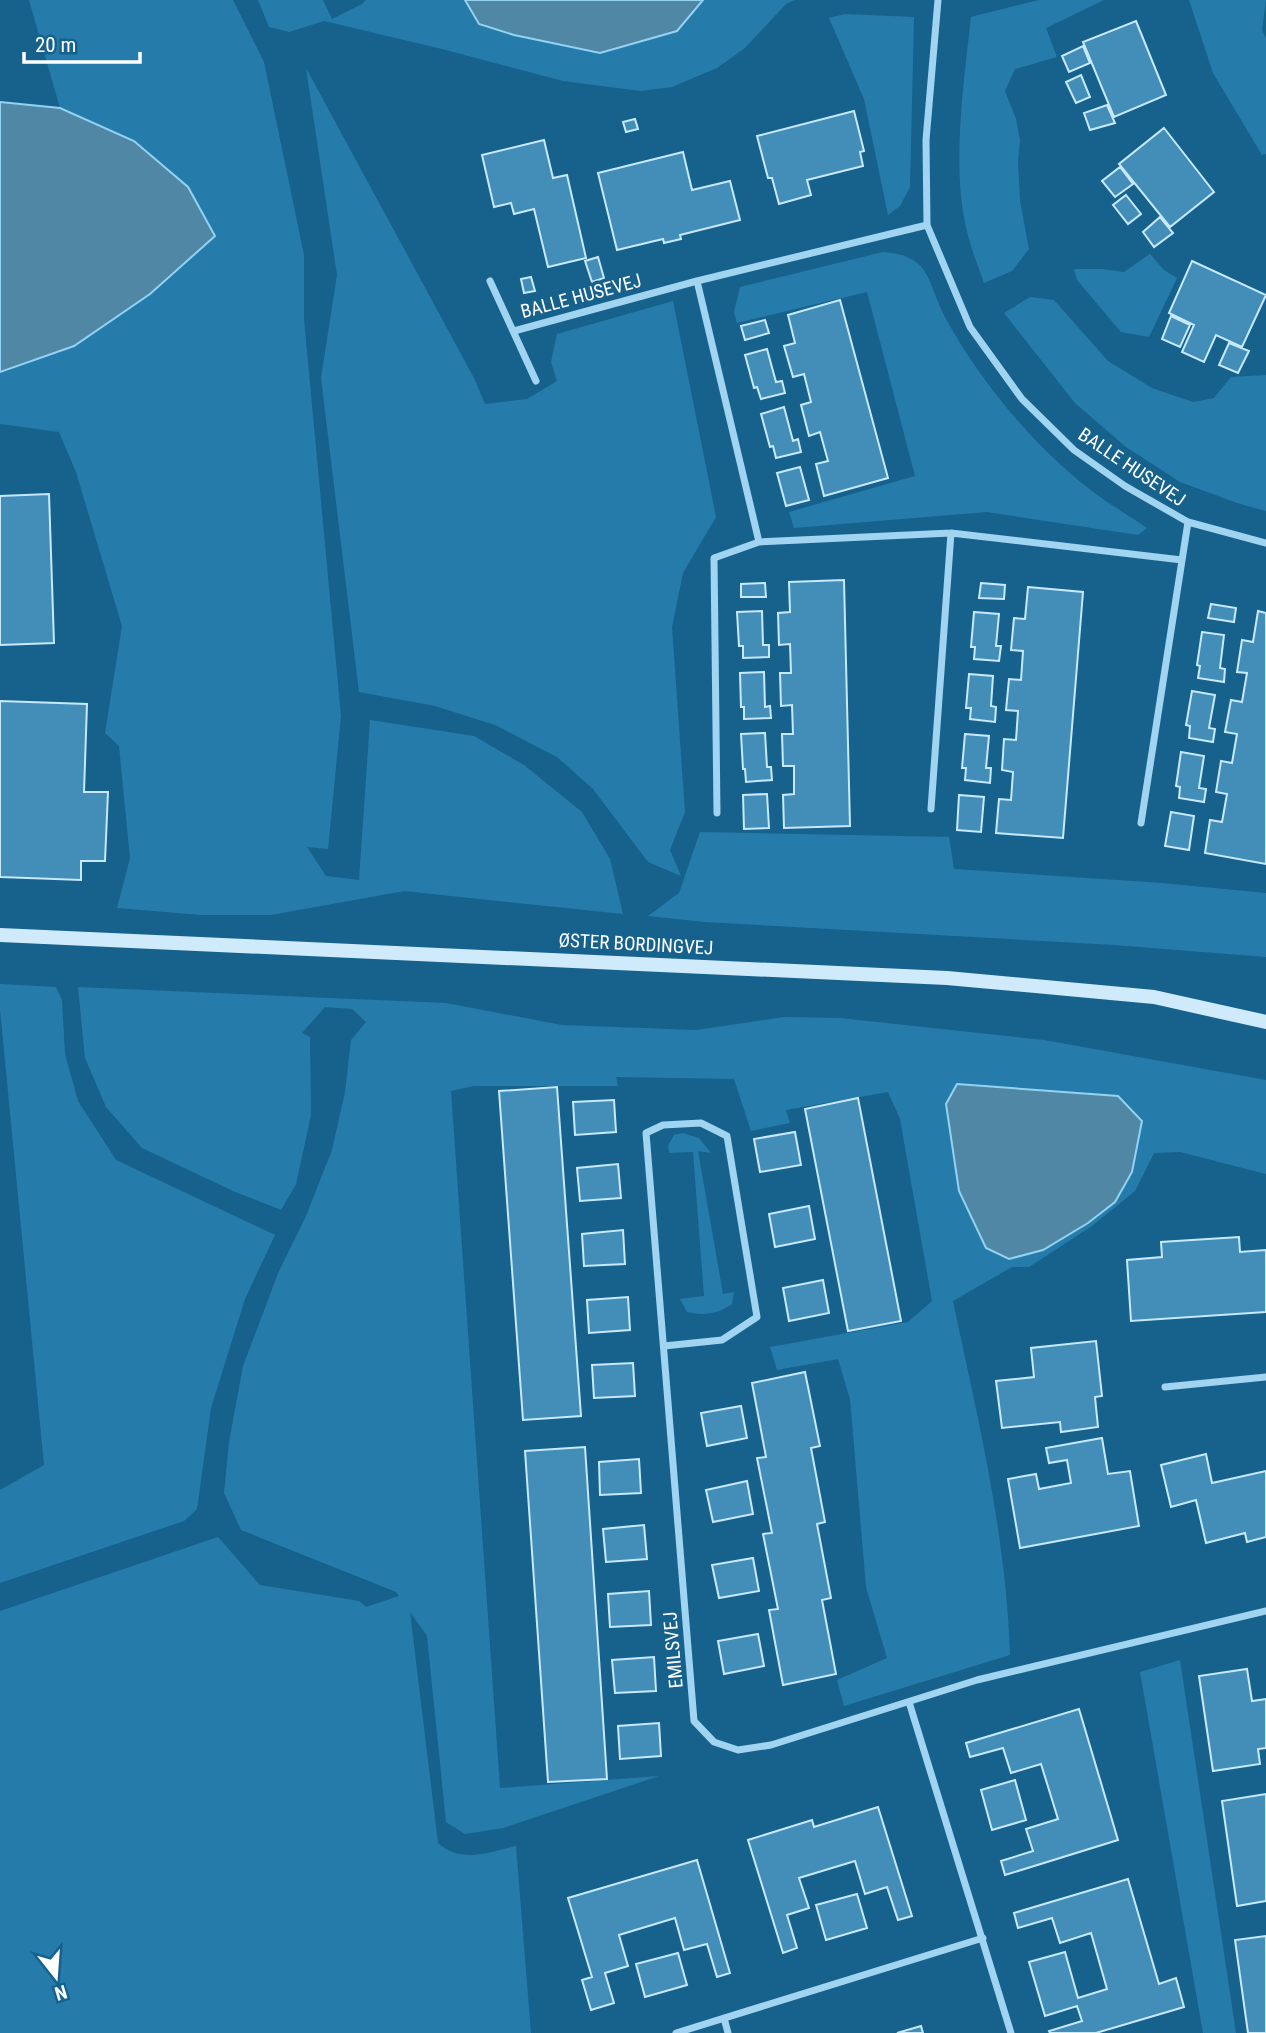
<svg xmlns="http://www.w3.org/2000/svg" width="1266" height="2033" viewBox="0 0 1266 2033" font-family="'Roboto Condensed',sans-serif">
<rect width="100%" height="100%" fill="#16628d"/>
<path fill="#257caa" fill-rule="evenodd" d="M 29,0 L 233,0 L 264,62 L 304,255 L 304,319 L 341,716 L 328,849 L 307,847 L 326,876 L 359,880 L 370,720 L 474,736 L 524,765 L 582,812 L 610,859 L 623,914 L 404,891 L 271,915 L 201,915 L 117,908 L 130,858 L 119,746 L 105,733 L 122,626 L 76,472 L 59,432 L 0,424 L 0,372 L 74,346 L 150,294 L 215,236 L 134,141 L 60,108 Z
M 258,0 L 323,0 L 332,19 L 362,4 L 366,0 L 795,0 L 786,4 L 745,48 L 717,68 L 672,87 L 641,91 L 563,81 L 442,49 L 324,21 L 289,32 L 269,27 Z
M 1039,0 L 1104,0 L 1046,28 L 1057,57 L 1015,69 L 1005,91 L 1016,119 L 1020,140 L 1018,162 L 1020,201 L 1029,249 L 1012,271 L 984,283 C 978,266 971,249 967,231 C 951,169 964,81 971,17 Z
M 1189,0 L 1266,0 L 1262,30 L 1266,38 L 1266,154 L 1262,155 L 1213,73 Z
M 845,14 L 914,17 L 910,187 L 900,206 L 888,215 L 864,99 L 829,18 Z
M 306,68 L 474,378 L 485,404 L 527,399 L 557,381 L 551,362 L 557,334 L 673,301 L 716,517 L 683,573 L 672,627 L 685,812 L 670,850 L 681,876 L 648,862 L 593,789 L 557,757 L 495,725 L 435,706 L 359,692 L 321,378 L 337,275 Z
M 883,252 C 933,256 926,282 946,319 C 982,385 1042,456 1103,499 C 1117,509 1133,518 1147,528 L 1138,535 L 987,512 L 794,528 L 789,512 L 915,476 L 867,292 L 737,323 L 734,312 L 740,287 Z
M 1150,254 L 1164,270 L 1177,278 L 1149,337 L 1121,332 L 1077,280 L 1074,269 L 1102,269 L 1124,272 Z
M 1030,297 L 1054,300 L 1108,361 L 1152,388 L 1193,402 L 1214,398 L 1231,377 L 1266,375 L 1266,511 L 1240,504 L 1180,482 L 1126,447 L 1075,403 L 1004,313 Z
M 700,832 L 949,837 L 954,869 L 1162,883 L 1266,893 L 1266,957 L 1114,945 L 704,922 L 648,916 L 679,893 Z
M 0,984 L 56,987 L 62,1000 L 65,1054 L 78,1101 L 116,1160 L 275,1235 L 245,1299 L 211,1408 L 197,1509 L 184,1521 L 0,1583 L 0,1490 L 44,1465 L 0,1009 Z
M 78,987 L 446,1003 L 562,1025 L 696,1030 L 785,1017 L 840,1018 L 1044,1040 L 1266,1080 L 1266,1174 L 1180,1152 L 1154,1153 L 1135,1191 L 1092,1226 L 1029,1267 L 1012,1267 L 953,1301 C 978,1420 1006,1533 1010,1655 L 844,1706 L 837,1680 L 887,1658 L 866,1587 L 850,1399 L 838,1359 L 777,1370 L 770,1347 L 908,1322 L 932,1301 L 900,1119 L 888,1092 L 786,1110 L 790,1123 L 751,1131 L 734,1079 L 616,1077 L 618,1086 L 474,1086 L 451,1091 L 500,1788 L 659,1776 L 503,1828 L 465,1834 L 446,1822 L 427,1636 L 410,1612 L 438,1843 C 460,1864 490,1852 516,1846 L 531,2033 L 0,2033 L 0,1611 L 218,1537 L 260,1585 L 359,1601 L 366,1607 L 399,1596 L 396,1592 L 241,1530 L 224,1493 L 229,1442 L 243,1366 L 279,1271 L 306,1216 L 332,1150 L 345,1092 L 351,1040 L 366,1022 L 352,1009 L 325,1007 L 302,1033 L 310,1037 L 311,1115 L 296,1184 L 281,1210 L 233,1191 L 142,1148 L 106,1107 L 85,1058 ZM 1118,1096 L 1142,1120 L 1132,1172 Z
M 683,1133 L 699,1138 L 711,1153 L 698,1151 L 723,1294 L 734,1292 L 732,1304 C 717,1314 705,1316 687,1312 L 680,1299 L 704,1296 L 693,1152 L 669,1153 L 668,1146 L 674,1135 Z
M 1180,1660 L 1236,2033 L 1203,2033 L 1140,1672 Z"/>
<path fill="#5087a5" stroke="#93d2f2" stroke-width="2" d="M 465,0 L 703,0 L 677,31 L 600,53 L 514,35 L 479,24 Z
M 0,102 L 60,108 L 134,141 L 188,187 L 215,236 L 150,294 L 74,346 L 0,372 Z
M 957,1084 L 1118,1096 L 1142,1121 L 1132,1172 L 1115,1202 L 1088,1223 L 1043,1250 L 1009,1259 L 986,1248 L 959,1191 L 946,1104 Z"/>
<path fill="#438eb8" stroke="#c7e9fb" stroke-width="2" d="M 1136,21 L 1166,95 L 1114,117 L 1083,42 Z
M 1083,46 L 1090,63 L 1069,72 L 1062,56 Z
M 1081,75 L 1090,97 L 1076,103 L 1066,82 Z
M 1107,105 L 1115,123 L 1090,130 L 1084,113 Z
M 854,111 L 864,151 L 860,152 L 863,166 L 807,180 L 811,195 L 779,204 L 772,178 L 768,178 L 757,136 Z
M 635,119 L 638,129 L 626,132 L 623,122 Z
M 1164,128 L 1214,192 L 1170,227 L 1119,164 Z
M 544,140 L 553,178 L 567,175 L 586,258 L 548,267 L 534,209 L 514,214 L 511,203 L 494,207 L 482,155 Z
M 683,152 L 692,190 L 730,181 L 740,220 L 680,235 L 681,239 L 664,243 L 663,239 L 617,250 L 598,173 Z
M 1120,167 L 1133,184 L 1115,197 L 1102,181 Z
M 1126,195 L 1141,214 L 1128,224 L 1113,205 Z
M 1160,217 L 1173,233 L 1154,247 L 1143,232 Z
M 598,257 L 604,278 L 592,282 L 585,261 Z
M 1192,261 L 1266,295 L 1242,347 L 1216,335 L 1204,362 L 1182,352 L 1194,325 L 1169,313 Z
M 531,277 L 535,291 L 524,293 L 521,279 Z
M 840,300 L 888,478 L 824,496 L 816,464 L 828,461 L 820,432 L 809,436 L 801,405 L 811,402 L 804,374 L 793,377 L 784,346 L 795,343 L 788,315 Z
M 1171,316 L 1190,325 L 1180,347 L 1162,339 Z
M 765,320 L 769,333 L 745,340 L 741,326 Z
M 1229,343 L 1249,351 L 1238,373 L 1219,365 Z
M 767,349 L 776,382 L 782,381 L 785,393 L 761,399 L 757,387 L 754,388 L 745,355 Z
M 784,407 L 793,441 L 798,439 L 801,452 L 776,458 L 773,446 L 770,447 L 761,414 Z
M 800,467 L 809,500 L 786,506 L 777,473 Z
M 49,494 L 54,643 L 0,645 L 0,496 Z
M 844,580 L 850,826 L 784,828 L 783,795 L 794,794 L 794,766 L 783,766 L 782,734 L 793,734 L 792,705 L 781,706 L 780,673 L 791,673 L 790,644 L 779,645 L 778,613 L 790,612 L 789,582 Z
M 765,583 L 766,597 L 741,597 L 741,584 Z
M 981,583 L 1005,585 L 1004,599 L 979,598 Z
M 1028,587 L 1083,592 L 1063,838 L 996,833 L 999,799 L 1011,800 L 1013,772 L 1002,770 L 1004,739 L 1016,740 L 1018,711 L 1006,710 L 1009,679 L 1021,680 L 1023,651 L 1011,650 L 1014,618 L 1025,619 Z
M 1211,604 L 1236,608 L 1234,622 L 1208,618 Z
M 762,611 L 763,645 L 769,645 L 769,657 L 743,658 L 743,646 L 739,646 L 737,612 Z
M 1258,611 L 1266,613 L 1266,864 L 1205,853 L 1210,820 L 1222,822 L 1227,794 L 1216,792 L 1221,761 L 1232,763 L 1237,734 L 1225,732 L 1231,700 L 1242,702 L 1247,673 L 1237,672 L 1242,640 L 1253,642 Z
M 974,612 L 999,614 L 996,646 L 1001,646 L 999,661 L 974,659 L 975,647 L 971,647 Z
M 1202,632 L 1224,635 L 1220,668 L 1225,669 L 1224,682 L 1198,678 L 1200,666 L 1197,665 Z
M 764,672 L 765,707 L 770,706 L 771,718 L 744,719 L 744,707 L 741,707 L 740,673 Z
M 969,674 L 993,676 L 991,706 L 996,707 L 995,722 L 970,719 L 971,708 L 966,708 Z
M 1192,691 L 1215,695 L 1209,728 L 1215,729 L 1213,742 L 1189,738 L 1190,726 L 1186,725 Z
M 0,701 L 87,704 L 84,792 L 108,792 L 105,861 L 81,861 L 81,880 L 0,877 Z
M 765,733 L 767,767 L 771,767 L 772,780 L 746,782 L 745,769 L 743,769 L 741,734 Z
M 965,734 L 989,736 L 986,768 L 991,768 L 990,783 L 965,780 L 966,768 L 962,768 Z
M 1181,752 L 1204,756 L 1199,788 L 1206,789 L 1204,802 L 1179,798 L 1180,787 L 1176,786 Z
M 767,794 L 769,828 L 744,829 L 743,795 Z
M 959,795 L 984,797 L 981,832 L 957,830 Z
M 1171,812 L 1194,816 L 1189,850 L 1165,846 Z
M 557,1087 L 581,1416 L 523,1420 L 499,1091 Z
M 858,1098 L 901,1321 L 848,1331 L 805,1109 Z
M 614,1100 L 616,1132 L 575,1135 L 573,1102 Z
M 795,1132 L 801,1165 L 760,1172 L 754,1139 Z
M 618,1164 L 621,1198 L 580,1201 L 577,1168 Z
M 809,1206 L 815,1239 L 775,1247 L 769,1214 Z
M 623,1230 L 625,1264 L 584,1266 L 582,1234 Z
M 1239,1237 L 1240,1252 L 1266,1250 L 1266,1312 L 1131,1321 L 1127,1260 L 1162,1257 L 1161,1242 Z
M 823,1280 L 829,1313 L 789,1321 L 783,1288 Z
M 628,1297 L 630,1330 L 589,1333 L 587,1300 Z
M 1096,1341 L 1102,1396 L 1095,1397 L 1098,1427 L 1061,1432 L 1060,1422 L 1002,1428 L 996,1381 L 1034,1377 L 1031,1348 Z
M 633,1363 L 635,1396 L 594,1398 L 592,1365 Z
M 805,1372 L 820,1446 L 811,1448 L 825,1522 L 817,1524 L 831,1598 L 822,1600 L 836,1674 L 783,1685 L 769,1610 L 778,1609 L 763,1534 L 772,1533 L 757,1458 L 766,1457 L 752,1383 Z
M 741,1406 L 747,1438 L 707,1446 L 701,1413 Z
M 1102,1438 L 1108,1474 L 1130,1471 L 1139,1526 L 1020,1548 L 1008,1479 L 1036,1474 L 1039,1489 L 1071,1483 L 1067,1460 L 1049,1463 L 1046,1448 Z
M 585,1447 L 607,1779 L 548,1782 L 525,1451 Z
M 1206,1454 L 1212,1483 L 1266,1471 L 1266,1537 L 1247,1542 L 1245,1533 L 1206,1543 L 1196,1500 L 1171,1507 L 1161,1465 Z
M 639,1459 L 641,1493 L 600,1495 L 599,1462 Z
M 747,1481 L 753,1514 L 713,1522 L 706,1490 Z
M 644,1525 L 647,1559 L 606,1562 L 603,1529 Z
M 753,1558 L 759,1591 L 719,1598 L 712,1565 Z
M 649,1591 L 651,1625 L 610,1627 L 608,1594 Z
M 758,1634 L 764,1666 L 724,1674 L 718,1641 Z
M 654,1657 L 656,1691 L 615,1693 L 612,1660 Z
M 1247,1669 L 1252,1701 L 1266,1699 L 1266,1748 L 1258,1749 L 1260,1764 L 1213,1771 L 1199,1676 Z
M 1079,1709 L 1118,1840 L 1005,1875 L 1001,1861 L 1033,1851 L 1026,1829 L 1058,1819 L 1041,1764 L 1011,1773 L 1003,1748 L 970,1757 L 966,1743 Z
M 659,1723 L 661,1756 L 620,1759 L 618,1726 Z
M 1015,1780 L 1026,1820 L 992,1830 L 981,1790 Z
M 1266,1794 L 1266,1901 L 1237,1906 L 1222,1801 Z
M 878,1807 L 912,1916 L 898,1920 L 887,1887 L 865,1894 L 855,1861 L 799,1878 L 809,1908 L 787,1915 L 797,1948 L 783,1953 L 748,1840 L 812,1820 L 814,1827 Z
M 697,1860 L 730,1973 L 717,1977 L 707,1944 L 684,1950 L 675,1918 L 619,1935 L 628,1966 L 605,1973 L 614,2003 L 591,2010 L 582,1980 L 592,1977 L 568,1898 Z
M 1128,1879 L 1159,1984 L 1176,1978 L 1184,2007 L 1096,2033 L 1050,2033 L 1049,2031 L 1082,2021 L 1077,2006 L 1045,2016 L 1029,1962 L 1065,1952 L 1078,1998 L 1107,1989 L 1091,1933 L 1060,1943 L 1052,1918 L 1018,1928 L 1014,1913 Z
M 857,1894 L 867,1928 L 826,1940 L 816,1905 Z
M 1266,1936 L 1266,2033 L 1248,2033 L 1235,1940 Z
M 678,1953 L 687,1985 L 645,1997 L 636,1964 Z
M 921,2026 L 923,2033 L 897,2033 Z"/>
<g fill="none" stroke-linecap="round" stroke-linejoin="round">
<path stroke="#a0d4f0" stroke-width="7" d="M 938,0 L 926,140 L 927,225 L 970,327 L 1022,399 L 1074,450 L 1125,486 L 1188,522 L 1266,543
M 490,281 L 536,381
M 697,281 L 759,542
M 514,331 L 697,281 L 927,225
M 931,809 L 951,533
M 717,813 L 714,558 L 759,542 L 951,533 L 1182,560
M 1141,823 L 1188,522
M 664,1346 L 722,1340 L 757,1317 L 727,1136 L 701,1123 L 663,1125 L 646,1133 L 694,1721 L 714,1742 L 738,1750 L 771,1745 L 977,1680 L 1266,1611
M 1165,1387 L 1266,1377
M 909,1702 L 1011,2033
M 724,2018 L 728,2033
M 676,2033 L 983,1938"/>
<path stroke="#ceeafb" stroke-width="14" d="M 0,935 L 947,978 L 1154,997 L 1266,1022"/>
</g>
<g text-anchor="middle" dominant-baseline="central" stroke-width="7" stroke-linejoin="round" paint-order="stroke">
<g font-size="19" fill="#fff" stroke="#16628d">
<text transform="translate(581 296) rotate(-15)">BALLE HUSEVEJ</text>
<text transform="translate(1132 467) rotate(34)">BALLE HUSEVEJ</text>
<text transform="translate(636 944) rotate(3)">ØSTER BORDINGVEJ</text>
<text transform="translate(673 1650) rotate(-95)">EMILSVEJ</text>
</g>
</g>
<g transform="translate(56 1977) rotate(163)" stroke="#16628d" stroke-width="5" paint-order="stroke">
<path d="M0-5L12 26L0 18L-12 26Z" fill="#ffffff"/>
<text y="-10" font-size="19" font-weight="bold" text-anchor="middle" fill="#ffffff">N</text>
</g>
<path d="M24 52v10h116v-10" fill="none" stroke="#ffffff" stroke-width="3.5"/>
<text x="35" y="52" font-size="21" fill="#ffffff" stroke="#16628d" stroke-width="5" paint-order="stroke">20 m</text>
</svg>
